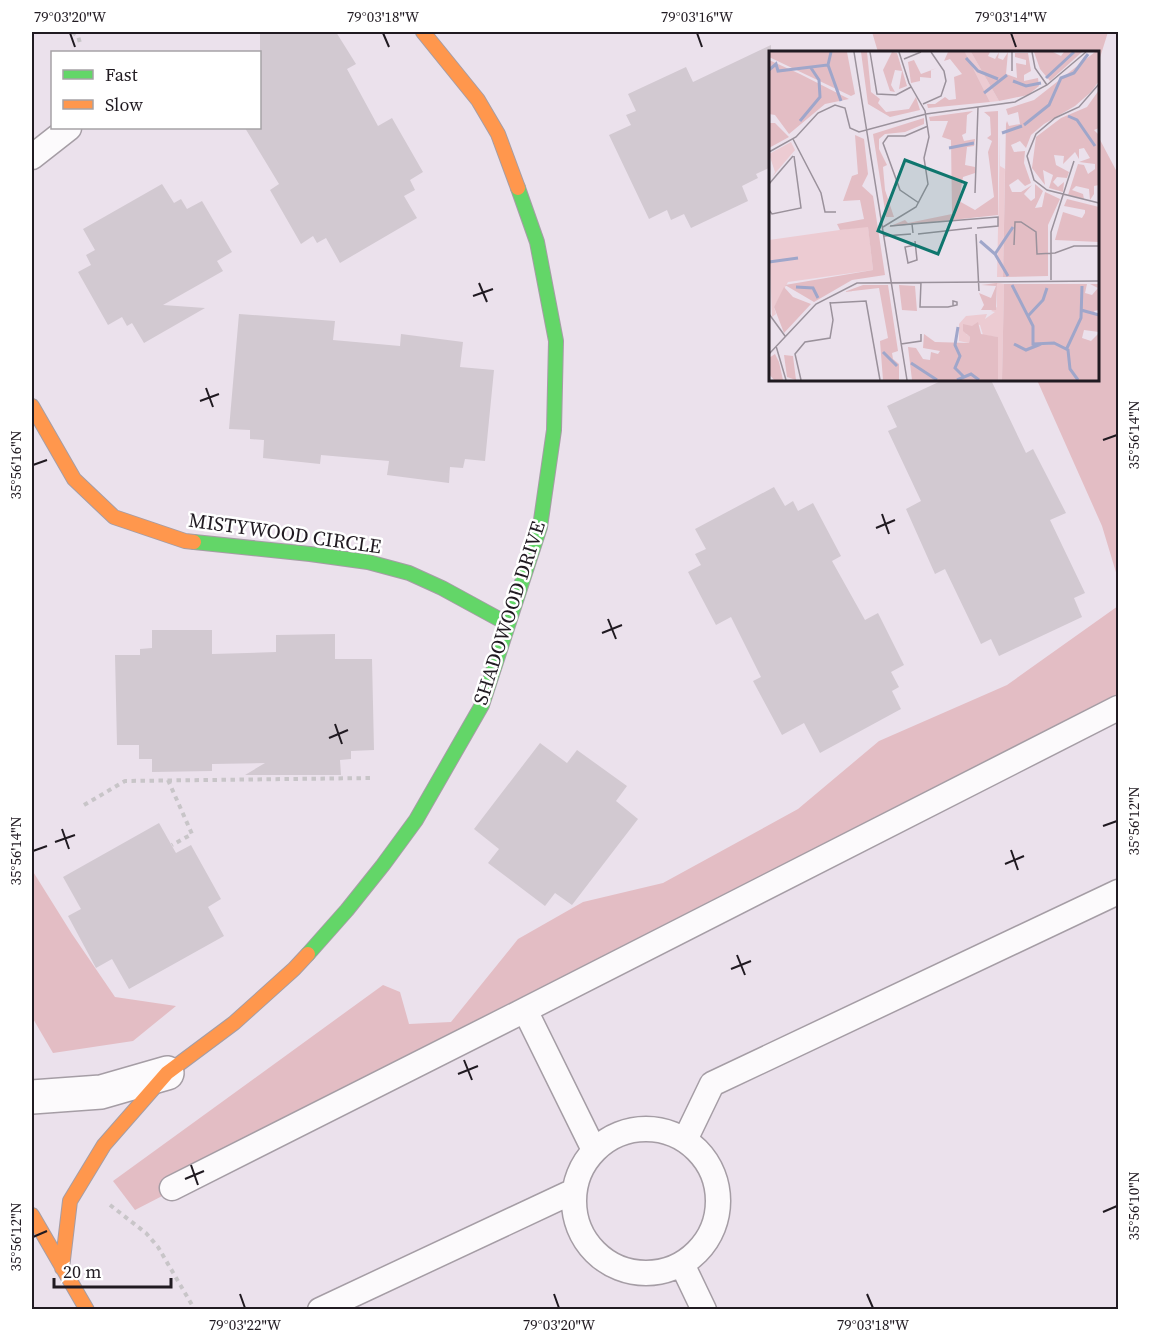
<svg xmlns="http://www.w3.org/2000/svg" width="1150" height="1341" viewBox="0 0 1150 1341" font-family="'Source Serif 4',serif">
<rect width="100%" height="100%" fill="#ebe1ec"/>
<path fill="#e3bdc4" d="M 872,32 L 1108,32 L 1098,64 L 1098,52 L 878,52 Z
M 1098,136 L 1118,174 L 1118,579 L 1102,526 L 1037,380 L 1098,380 Z
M 1118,606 L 1118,704 L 135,1210 L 113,1181 L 383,985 L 400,992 L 409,1024 L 451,1022 L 518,939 L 583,902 L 663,883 L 798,809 L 879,741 L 1007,685 Z
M 32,870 L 72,934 L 115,997 L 176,1006 L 133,1041 L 53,1053 L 32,1017 Z"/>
<path fill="#d2c9d1" d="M 260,32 L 336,32 L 356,64 L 347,69 L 378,126 L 392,118 L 423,172 L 410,180 L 415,190 L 404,196 L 417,218 L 340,263 L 326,238 L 317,243 L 313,236 L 301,244 L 270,190 L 279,184 L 245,128 L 260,128 Z
M 771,45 L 771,167 L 756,174 L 758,178 L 742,186 L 748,201 L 691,228 L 684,214 L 671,220 L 667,210 L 649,219 L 609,135 L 631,125 L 626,115 L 636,111 L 628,94 L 686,67 L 693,82 Z
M 162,184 L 174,203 L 181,199 L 187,209 L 202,201 L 232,252 L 217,261 L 223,271 L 163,305 L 205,308 L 144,343 L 132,323 L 127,326 L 122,317 L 108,325 L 78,272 L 91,265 L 86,255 L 95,250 L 83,229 Z
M 239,314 L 335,321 L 333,340 L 400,346 L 401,334 L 463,342 L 460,367 L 494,370 L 485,461 L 465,459 L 463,468 L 450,467 L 449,483 L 387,475 L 389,461 L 321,455 L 320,464 L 263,458 L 264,440 L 250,439 L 250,430 L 229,429 Z
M 943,380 L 991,380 L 1026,453 L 1033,449 L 1066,513 L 1050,520 L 1085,593 L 1074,598 L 1082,617 L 999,656 L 991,639 L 981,644 L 945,569 L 935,574 L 906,509 L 921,501 L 888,431 L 897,427 L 887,406 Z
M 774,487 L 785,506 L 793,501 L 798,511 L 813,503 L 841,556 L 832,561 L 865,620 L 878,613 L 904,665 L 891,672 L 899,687 L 892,691 L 901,709 L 820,753 L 804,723 L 782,735 L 753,681 L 761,677 L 731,617 L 716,625 L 688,572 L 701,565 L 695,554 L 706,549 L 695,529 Z
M 152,630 L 212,630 L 212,654 L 276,652 L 276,635 L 335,634 L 335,659 L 372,659 L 374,750 L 351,751 L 351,759 L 340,760 L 341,775 L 245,775 L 265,763 L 212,764 L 212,771 L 152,772 L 152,759 L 139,759 L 139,745 L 117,745 L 115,655 L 140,655 L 140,649 L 152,648 Z
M 540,743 L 567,763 L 577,750 L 627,786 L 616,801 L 638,819 L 572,905 L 555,893 L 545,906 L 488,863 L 499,849 L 474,829 Z
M 159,823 L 176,853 L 191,845 L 221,899 L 208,907 L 224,936 L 129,989 L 112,959 L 96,968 L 68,916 L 81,909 L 63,877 Z"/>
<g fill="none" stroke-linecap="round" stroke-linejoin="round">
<defs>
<path id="lane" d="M 32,157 L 69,128
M574 1201a72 72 0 1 1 144 0a72 72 0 1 1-144 0Z
M 685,1140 L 712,1084 L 1118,892
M 594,1150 L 525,1010 L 1118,708
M 172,1188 L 525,1010
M 682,1264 L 704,1310
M 320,1310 L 574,1191"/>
<path id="street" d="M 32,1097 L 101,1092 L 167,1073"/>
<path id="fast" d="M 194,542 L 310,554 L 368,562 L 409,573 L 442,588 L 508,624
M 308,954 L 347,910 L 383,865 L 416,820 L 482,705 L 540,527 L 554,430 L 556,341 L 537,242 L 518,188"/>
<path id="slow" d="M 423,32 L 478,100 L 498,134 L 518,188
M 32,406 L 74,479 L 114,517 L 185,541 L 194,542
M 32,1215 L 87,1310
M 62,1268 L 70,1201 L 104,1145 L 167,1073 L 234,1023 L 294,969 L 308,954"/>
</defs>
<use href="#lane" stroke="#a59da5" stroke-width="27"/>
<use href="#street" stroke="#a59da5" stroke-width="36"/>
<use href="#fast" stroke="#a59da5" stroke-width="16"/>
<use href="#slow" stroke="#a59da5" stroke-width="16"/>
<path stroke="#c8c5c8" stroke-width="4" stroke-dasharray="4.5 4.5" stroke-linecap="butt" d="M 72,32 L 78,36 L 80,43
M 168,780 L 192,834 L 172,845
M 84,805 L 125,781 L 372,778
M 110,1205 L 146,1233 L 158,1247 L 195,1310"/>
<use href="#lane" stroke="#fcfafc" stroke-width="24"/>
<use href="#street" stroke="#fcfafc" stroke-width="33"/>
<use href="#fast" stroke="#63d668" stroke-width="14"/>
<use href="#slow" stroke="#ff974d" stroke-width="14"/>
</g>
<path fill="none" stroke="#201a21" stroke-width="2" d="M 70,33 L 75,47M 383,33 L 389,47M 697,33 L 702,47M 1011,33 L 1016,47M 479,283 L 487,302M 473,296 L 493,289M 206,388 L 213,407M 200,401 L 219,394M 1103,440 L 1117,435M 33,465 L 47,460M 882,514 L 889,534M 876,528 L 895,520M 608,619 L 616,639M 602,633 L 622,625M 335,724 L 342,744M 329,738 L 348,730M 1103,826 L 1117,821M 62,829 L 69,849M 55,842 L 75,835M 1011,850 L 1018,870M 33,851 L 47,846M 1005,864 L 1024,856M 737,955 L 745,975M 731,969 L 751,961M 464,1060 L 472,1080M 458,1074 L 478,1066M 191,1165 L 198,1185M 185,1179 L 204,1171M 1103,1212 L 1117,1206M 33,1237 L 47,1231M 240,1294 L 245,1308M 554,1294 L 559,1308M 867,1294 L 873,1308"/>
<g text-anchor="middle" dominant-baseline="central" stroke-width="5" stroke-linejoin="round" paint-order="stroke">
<g font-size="20" fill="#201a21" stroke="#fff">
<text transform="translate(285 533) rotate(8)">MISTYWOOD CIRCLE</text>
<text transform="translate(509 613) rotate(-72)">SHADOWOOD DRIVE</text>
</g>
</g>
<g transform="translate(769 51)">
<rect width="330" height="330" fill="#ebe1ec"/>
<path d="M 196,1 L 202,1 L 230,50 L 221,51 ZM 231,83 L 231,115 L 236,118 L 234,226 L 228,226 ZM 22,91 L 26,99 L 3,126 L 6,121 L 0,103 ZM 99,175 L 104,219 L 19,231 L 5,256 L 7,263 L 3,266 L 0,189 ZM 228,232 L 235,233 L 233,329 L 229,329 L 228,286 L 214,284 L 211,274 L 207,273 L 197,283 L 201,286 L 200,292 L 190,290 L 190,273 L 197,265 L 218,263 L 216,268 L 226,261 L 222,260 L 228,256 Z" fill="#eccbd2"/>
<path d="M 0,1 L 78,1 L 86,43 L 82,45 L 0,6 ZM 92,1 L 98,1 L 102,41 L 111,48 L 109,52 L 117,61 L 140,58 L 147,46 L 151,59 L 121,66 L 99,53 ZM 123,1 L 128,2 L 138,35 L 130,38 L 133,20 L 126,19 L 122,34 L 126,41 L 121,40 L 114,19 ZM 179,1 L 196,1 L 221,51 L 159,57 L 158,53 L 166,53 L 176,46 L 180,49 L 187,48 L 185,26 L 193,23 L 181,8 L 175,10 ZM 202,1 L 221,1 L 219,5 L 226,8 L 230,1 L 229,7 L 234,9 L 239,1 L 237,23 L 248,27 L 247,12 L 257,14 L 257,9 L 246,6 L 246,2 L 259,2 L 262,20 L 255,24 L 255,30 L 269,27 L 270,35 L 259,44 L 230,50 ZM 265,1 L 284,1 L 292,5 L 295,1 L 313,1 L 281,30 L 271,18 ZM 326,1 L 330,1 L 330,30 L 322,41 L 306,55 L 275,73 L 262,84 L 257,97 L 251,90 L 242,94 L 245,101 L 256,100 L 255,112 L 262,132 L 256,135 L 249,128 L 240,134 L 243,141 L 252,141 L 263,134 L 255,143 L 262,150 L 266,147 L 266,133 L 274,140 L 266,157 L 273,156 L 276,141 L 291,148 L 279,174 L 279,225 L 234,226 L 237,73 L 238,70 L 240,75 L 251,73 L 249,61 L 239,64 L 237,58 L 265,49 ZM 0,9 L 31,23 L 80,48 L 56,53 L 20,83 L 6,64 L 0,63 ZM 145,9 L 152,23 L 168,17 L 162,19 L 162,27 L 151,26 L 151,30 L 142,32 L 139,11 ZM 330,39 L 330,77 L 325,79 L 330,84 L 330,134 L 325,135 L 325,143 L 321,149 L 320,138 L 307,135 L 303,139 L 314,143 L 315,148 L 299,144 L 309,113 L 315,114 L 319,123 L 326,118 L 326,113 L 310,111 L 321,107 L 315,97 L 310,98 L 310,108 L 306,101 L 294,113 L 295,105 L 285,104 L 287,114 L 300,121 L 298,127 L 288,126 L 284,131 L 289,136 L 295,131 L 294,141 L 280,137 L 284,124 L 274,119 L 276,134 L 263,117 L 267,86 L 292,67 L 318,56 ZM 204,60 L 198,64 L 197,82 L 193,84 L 195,90 L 206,88 L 205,95 L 198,96 L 196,114 L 206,116 L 206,122 L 194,126 L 190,150 L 206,159 L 225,146 L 219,101 L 223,90 L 218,87 L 222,84 L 221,66 L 215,61 L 229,60 L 229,164 L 119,176 L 136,169 L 139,172 L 183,163 L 182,89 L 173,86 L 179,70 L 161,70 L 160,66 ZM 155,67 L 155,73 L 136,81 L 116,83 L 110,88 L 110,98 L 118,114 L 114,116 L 116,139 L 125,166 L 117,166 L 104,83 ZM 0,72 L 6,72 L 20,86 L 0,97 ZM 86,84 L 95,88 L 99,123 L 93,135 L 104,145 L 116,224 L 83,229 L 45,251 L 16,234 L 104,219 L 99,176 L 71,179 L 68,173 L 95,168 L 91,149 L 74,150 L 83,125 L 89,123 ZM 298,148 L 330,156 L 330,191 L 286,189 L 294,161 L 313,167 L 316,162 L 316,159 L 295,155 ZM 228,232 L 227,259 L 212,259 L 215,254 L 210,242 L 222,247 L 227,235 L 212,234 ZM 235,233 L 318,233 L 316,242 L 323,244 L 329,237 L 321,233 L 330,233 L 330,259 L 325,260 L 330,267 L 330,281 L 315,279 L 313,287 L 322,290 L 330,282 L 330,329 L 233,329 ZM 94,234 L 119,234 L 129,300 L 123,302 L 124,308 L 130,313 L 130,329 L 114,329 L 111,290 L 119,287 L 110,237 L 75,241 ZM 130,234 L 146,235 L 148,260 L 133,259 ZM 15,236 L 24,246 L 42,253 L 15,282 L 5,256 ZM 209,271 L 212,283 L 229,286 L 229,329 L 143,329 L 139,296 L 147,297 L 154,308 L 161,309 L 162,301 L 169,303 L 171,300 L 154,297 L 155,283 L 166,291 L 200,292 L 201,286 L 194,280 L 194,273 L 203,275 ZM 6,303 L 10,311 L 14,329 L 5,329 L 0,323 L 0,307 ZM 15,304 L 24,305 L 27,329 L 18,326 Z" fill="#e3bdc4"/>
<path fill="none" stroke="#9fa6ca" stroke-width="3" d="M 197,7 L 209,20 L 229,28M 59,14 L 72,50M 0,19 L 7,13 L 9,20 L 59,14 L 62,1M 277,27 L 305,1M 244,30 L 257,35 L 272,32M 215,42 L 238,24M 299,65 L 308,69 L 326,95M 31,70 L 51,46 L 50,29 L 42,17M 255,74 L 280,54 L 292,27 L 305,22 L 319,3M 233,82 L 253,75M 180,97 L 205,92M 211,190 L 226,203 L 239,225M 226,203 L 244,176M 0,211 L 29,207M 243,234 L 264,275 L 264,293 L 285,292 L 299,299 L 301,318 L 309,329M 27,236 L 44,237 L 49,247M 312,259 L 330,264M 259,265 L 274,249 L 278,237M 189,276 L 186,294 L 191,305 L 186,317 L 195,326M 245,293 L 257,299 L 272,293M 298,297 L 312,267 L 313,235M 114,301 L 128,315M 142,312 L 168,329M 188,329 L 202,323 L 210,329"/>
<path fill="none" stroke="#9a919b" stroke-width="1.5" d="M 85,1 L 138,329M 101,1 L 108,43 L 127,44 L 142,36M 263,1 L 266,17 L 278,34M 135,8 L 152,1M 243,20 L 243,1M 330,33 L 310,56 L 286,67 L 267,83 L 258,105 L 265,129 L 278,139 L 330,152M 154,53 L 172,45 L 177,30 L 175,20 L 162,1M 24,88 L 52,142 L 56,161 L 67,161M 0,101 L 27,86 L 49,62 L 66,54 L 76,57 L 81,77 L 90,81 L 157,63 L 246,51 L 278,34 L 317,1M 0,133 L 24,105M 206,142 L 209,56M 150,152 L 131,139 L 114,92 L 119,85 L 136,85 L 159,75M 0,159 L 3,163 L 32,157 L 25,105M 121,175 L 143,173M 114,176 L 147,156 L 159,133 L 155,107 L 160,86 L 156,60 L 140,32 L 130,1M 144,182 L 143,173 L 229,166 L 229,175 L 208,177M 149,183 L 203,177M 207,183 L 210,240M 115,185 L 142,183M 146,190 L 148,209 L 139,212 L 136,196 L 147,194M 245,194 L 246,171 L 252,171 L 267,181 L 268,203 L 286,202 L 305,195 L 330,195M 282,229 L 282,181 L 305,110M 152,231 L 151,256 L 179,256 L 188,254 L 188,251 L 184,250 L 184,255M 61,252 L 97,250 L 111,329M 0,263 L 16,285M 132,293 L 152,290 L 152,283M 7,295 L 17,329M 0,303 L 47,253 L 88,232 L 330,230M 32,329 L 26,303 L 36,291 L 61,287 L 64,269 L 61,251"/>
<path fill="#0f766e" fill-opacity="0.15" stroke="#0f766e" stroke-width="3" d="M 136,109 L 197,132 L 169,203 L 109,180 Z"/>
<rect width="330" height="330" fill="none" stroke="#201a21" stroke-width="3"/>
</g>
<rect width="1150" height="1341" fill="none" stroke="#ffffff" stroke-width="66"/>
<rect x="51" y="51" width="210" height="78" fill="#ffffff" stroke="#a6a3a6" stroke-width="1.5"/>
<rect x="63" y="70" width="30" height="9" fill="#63d668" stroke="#a6a3a6" stroke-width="1.5"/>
<text x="105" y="81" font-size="18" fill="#201a21">Fast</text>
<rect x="63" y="100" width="30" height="9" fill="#ff974d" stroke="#a6a3a6" stroke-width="1.5"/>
<text x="105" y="111" font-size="18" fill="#201a21">Slow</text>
<path d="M54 1278v9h117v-9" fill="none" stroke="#201a21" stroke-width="3"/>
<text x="63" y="1278" font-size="18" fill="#201a21" stroke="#ffffff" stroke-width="4.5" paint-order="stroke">20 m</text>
<rect x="33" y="33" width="1084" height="1275" fill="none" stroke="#201a21" stroke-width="2"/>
<g font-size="15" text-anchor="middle" fill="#201a21">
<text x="70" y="22">79°03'20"W</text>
<text x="383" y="22">79°03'18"W</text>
<text x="697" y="22">79°03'16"W</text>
<text x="1011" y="22">79°03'14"W</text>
<text transform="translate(1134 435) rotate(-90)" y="5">35°56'14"N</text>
<text transform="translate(16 465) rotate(-90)" y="5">35°56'16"N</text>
<text transform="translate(1134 821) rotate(-90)" y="5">35°56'12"N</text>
<text transform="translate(16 851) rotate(-90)" y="5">35°56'14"N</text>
<text transform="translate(1134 1206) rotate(-90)" y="5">35°56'10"N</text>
<text transform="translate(16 1237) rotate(-90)" y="5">35°56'12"N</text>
<text x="245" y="1330">79°03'22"W</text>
<text x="559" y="1330">79°03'20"W</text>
<text x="873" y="1330">79°03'18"W</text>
</g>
</svg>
